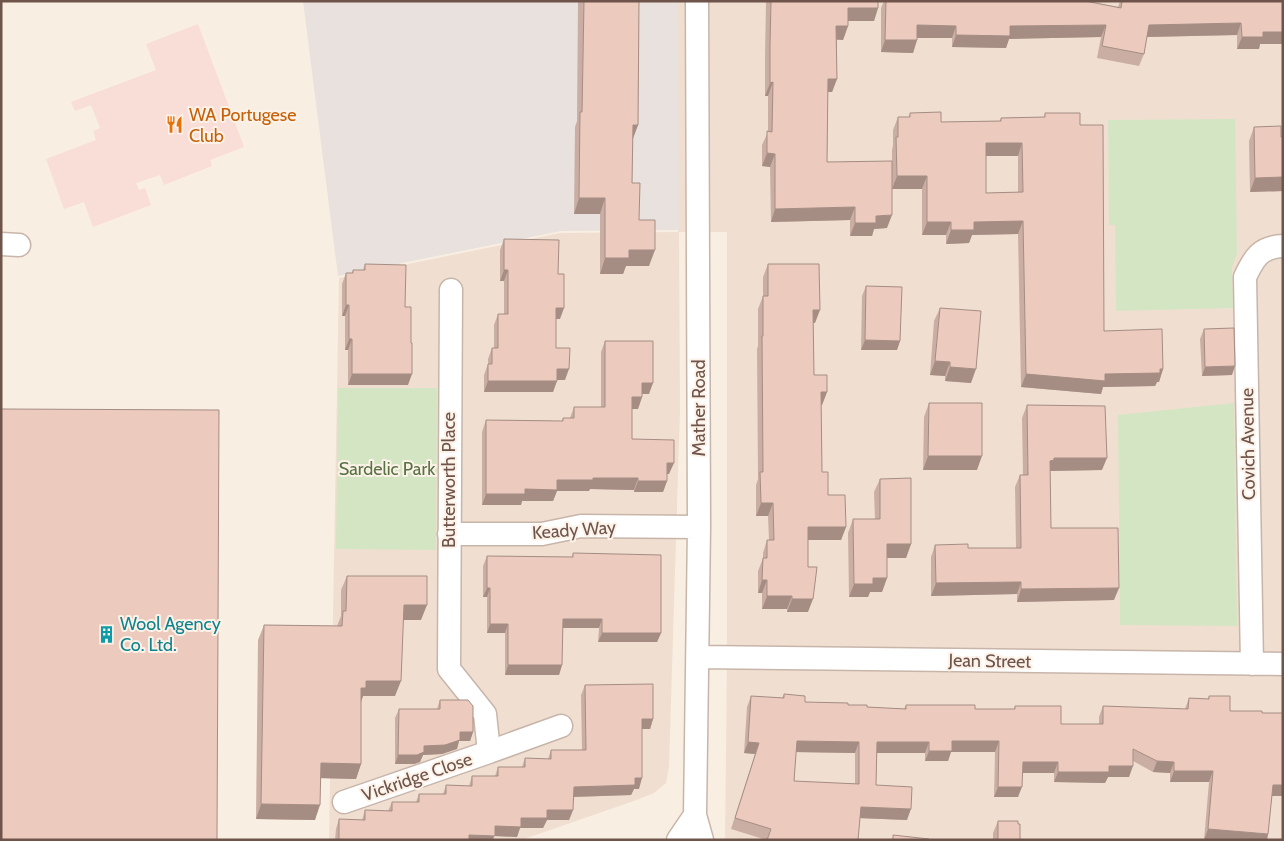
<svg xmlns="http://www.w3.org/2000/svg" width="1284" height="841" viewBox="0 0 1284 841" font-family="Cabin,sans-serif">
<rect width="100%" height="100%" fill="#f9eee2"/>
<path fill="#f0dfd1" d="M 678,1 L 1283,1 L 1283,840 L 725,840 L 727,657 L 727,232 L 679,232 L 680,410 L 669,767 L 666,783 L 654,793 L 634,801 L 521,840 L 329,840 L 339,278 L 560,233 L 678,232 Z"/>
<path fill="#f9ddd7" d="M 198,24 L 244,147 L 210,160 L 212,166 L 164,185 L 160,175 L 136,183 L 139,190 L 145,188 L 151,205 L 93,227 L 84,202 L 64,209 L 46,159 L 96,140 L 93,131 L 100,128 L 91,105 L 75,111 L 71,102 L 156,70 L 146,44 Z"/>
<path fill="#e9e1dd" d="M 303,1 L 678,1 L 679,230 L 561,231 L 338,276 Z"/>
<path fill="#d4e5c3" d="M 1235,119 L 1237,254 L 1232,267 L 1233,308 L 1116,311 L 1115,225 L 1109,225 L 1108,120 Z
M 338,388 L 437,388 L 436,550 L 336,549 Z
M 1234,403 L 1237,626 L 1120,625 L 1118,415 Z"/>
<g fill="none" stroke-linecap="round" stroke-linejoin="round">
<defs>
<path id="minor" d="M 697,1 L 699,527 L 695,815 L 702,840
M 1,244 L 19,245
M 449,534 L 542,534 L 581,526 L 699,527
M 698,657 L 1283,664
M 1252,664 L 1245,277 C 1254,258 1260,247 1283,246
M 489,752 L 561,726
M 344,802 L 489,752 L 485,714 L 449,669 L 451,290
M 678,840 L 695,815"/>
</defs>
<use href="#minor" stroke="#c8b5aa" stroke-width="25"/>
<use href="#minor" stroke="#fff" stroke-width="22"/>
</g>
<path fill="#cbaea3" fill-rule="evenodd" d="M 578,1 L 639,1 L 638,125 L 633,138 L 632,183 L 639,220 L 649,266 L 626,266 L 623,274 L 600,274 L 600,214 L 574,214 L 575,127 L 577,121 Z
M 766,1 L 878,1 L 878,8 L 874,21 L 848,21 L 848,26 L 843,40 L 837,40 L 837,79 L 832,92 L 828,92 L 827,162 L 887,228 L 874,229 L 872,236 L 850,236 L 850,220 L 771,222 L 770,167 L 762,166 L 762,145 L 768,132 L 768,96 L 765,96 L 765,57 Z
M 884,1 L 1085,1 L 1118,7 L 1120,1 L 1283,1 L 1283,44 L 1260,44 L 1259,49 L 1237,49 L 1237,35 L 1147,37 L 1144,54 L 1139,66 L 1097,58 L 1101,37 L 1009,39 L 1006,48 L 952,47 L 952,38 L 917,38 L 917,40 L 913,53 L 881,52 L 881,8 Z
M 910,113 L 941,122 L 1000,121 L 1001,118 L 1044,117 L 1045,113 L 1080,125 L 1104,331 L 1163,369 L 1159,382 L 1157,382 L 1155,386 L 1103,387 L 1101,394 L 1021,387 L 1018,234 L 972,235 L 969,243 L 946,244 L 946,235 L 922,235 L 922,189 L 892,189 L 892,150 L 893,145 L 893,130 L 898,117 L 909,117 ZM 986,156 L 1018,156 L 1018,192 L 986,193 Z
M 1254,127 L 1283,137 L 1283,191 L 1250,192 L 1249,141 Z
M 504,239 L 558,274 L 560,319 L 556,319 L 556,348 L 565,380 L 557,380 L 553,392 L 484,392 L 484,375 L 488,364 L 488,359 L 492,348 L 494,348 L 494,325 L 498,314 L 504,314 L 504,281 L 500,281 L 500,250 Z
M 365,264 L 405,307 L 408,385 L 348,385 L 348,350 L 345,350 L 345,316 L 342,316 L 342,284 L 346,273 L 352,273 L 353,270 L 363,270 Z
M 768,264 L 815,323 L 813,323 L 814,375 L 827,392 L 822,405 L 821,405 L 822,472 L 828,495 L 846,527 L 841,540 L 808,540 L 808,612 L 787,612 L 787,609 L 762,609 L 762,593 L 758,593 L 758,571 L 763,558 L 763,553 L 767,540 L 769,540 L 768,516 L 756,516 L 756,485 L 758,479 L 757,349 L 758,346 L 758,309 L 763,296 L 763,277 Z
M 866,286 L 900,341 L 897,350 L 861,350 L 862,296 Z
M 940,308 L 971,383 L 945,381 L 945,376 L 930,375 L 934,321 Z
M 1204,329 L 1232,375 L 1202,376 L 1200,339 Z
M 605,341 L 649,394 L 642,394 L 642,397 L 638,409 L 632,409 L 632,439 L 669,474 L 667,474 L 667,481 L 663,492 L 634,492 L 634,490 L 590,489 L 589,491 L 557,491 L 553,501 L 522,501 L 521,505 L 482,505 L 482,432 L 486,420 L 562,421 L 563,418 L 570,418 L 574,407 L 601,407 L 601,352 Z
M 929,403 L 977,470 L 923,470 L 924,417 Z
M 1027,405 L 1102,470 L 1050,471 L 1051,528 L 1114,600 L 1017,602 L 1017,594 L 931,596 L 931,557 L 935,545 L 968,548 L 1016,548 L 1015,487 L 1020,475 L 1023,475 L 1022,418 Z
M 880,479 L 911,544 L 906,558 L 887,558 L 887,578 L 882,592 L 870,592 L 868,597 L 849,597 L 848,533 L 853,519 L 875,519 L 874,492 Z
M 573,553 L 661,633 L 657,642 L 598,642 L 599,628 L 562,628 L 562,665 L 559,675 L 505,675 L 505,633 L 487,633 L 487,597 L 483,597 L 483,566 L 487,556 L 572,557 Z
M 347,576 L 421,620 L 403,620 L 395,696 L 363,696 L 361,702 L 361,764 L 356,779 L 321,778 L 315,820 L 256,819 L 258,640 L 264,625 L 337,626 L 341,616 L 341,590 Z
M 585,685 L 653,719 L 650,729 L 642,729 L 639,789 L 634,789 L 631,795 L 573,797 L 573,810 L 569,820 L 547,820 L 543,828 L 520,828 L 517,837 L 494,836 L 493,840 L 335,840 L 336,829 L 339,819 L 362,820 L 365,810 L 388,811 L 392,802 L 416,802 L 419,794 L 443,794 L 446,785 L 469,786 L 472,776 L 495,776 L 498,767 L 522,767 L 525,758 L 548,759 L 551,750 L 582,750 L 581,695 Z
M 784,694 L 805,702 L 848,705 L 867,707 L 904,709 L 906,705 L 975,709 L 1014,709 L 1015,706 L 1061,724 L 1099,724 L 1099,717 L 1103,706 L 1185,709 L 1189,698 L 1208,699 L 1209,696 L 1230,711 L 1262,713 L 1283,796 L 1272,796 L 1268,834 L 1267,840 L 1204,840 L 1209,782 L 1170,782 L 1170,773 L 1153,772 L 1133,761 L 1129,777 L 1108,777 L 1105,783 L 1054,782 L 1054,773 L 1023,773 L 1018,797 L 994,797 L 995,752 L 951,752 L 948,761 L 925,761 L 925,753 L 877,753 L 876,785 L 907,820 L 860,818 L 858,840 L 766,840 L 731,829 L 755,754 L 744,753 L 747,707 L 751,696 L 782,698 ZM 796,752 L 855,753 L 855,784 L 794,781 Z
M 440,700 L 473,732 L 470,741 L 459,741 L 457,749 L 442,754 L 423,755 L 420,762 L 414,764 L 395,764 L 395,718 L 399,709 L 437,709 Z
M 998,821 L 1020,840 L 993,840 L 993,833 Z"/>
<path fill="#a58d84" d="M 848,8 L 878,8 L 874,21 L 843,21 Z
M 1241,23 L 1237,35 L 1145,37 L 1149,25 Z
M 917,25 L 956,26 L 952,38 L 913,38 Z
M 1106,25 L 1101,37 L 1009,39 L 1006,48 L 952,47 L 956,35 L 1010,26 Z
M 836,26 L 848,26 L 843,40 L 832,39 Z
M 1283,31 L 1283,44 L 1260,44 L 1259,49 L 1237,49 L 1242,37 L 1263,32 Z
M 885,40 L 917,40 L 913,53 L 881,52 Z
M 828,79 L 837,79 L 832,92 L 824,92 Z
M 773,82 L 768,96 L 765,96 L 770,83 Z
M 633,125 L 638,125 L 632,141 Z
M 986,143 L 1022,143 L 1018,156 L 981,156 Z
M 767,153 L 775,154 L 770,167 L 762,166 Z
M 897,176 L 927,176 L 922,189 L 892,189 Z
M 1283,177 L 1283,191 L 1250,192 L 1255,178 Z
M 579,198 L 605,198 L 600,214 L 574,214 Z
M 855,207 L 850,220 L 771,222 L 775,209 Z
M 892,215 L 887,228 L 874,229 L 872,236 L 850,236 L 855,223 L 876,216 Z
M 1023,221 L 1018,234 L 972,235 L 969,243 L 946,244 L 951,230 L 974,222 Z
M 927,222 L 951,222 L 946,235 L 922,235 Z
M 629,250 L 655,250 L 649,266 L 626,266 L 623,274 L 600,274 L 605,258 Z
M 504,270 L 508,270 L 504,281 L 500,281 Z
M 346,305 L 349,305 L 345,316 L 342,316 Z
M 556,308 L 564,308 L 560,319 L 552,319 Z
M 813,310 L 820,310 L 815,323 L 808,323 Z
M 349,339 L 352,339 L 348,350 L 345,350 Z
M 865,340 L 900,341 L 897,350 L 861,350 Z
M 935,361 L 950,362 L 945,376 L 930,375 Z
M 1235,366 L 1232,375 L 1202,376 L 1205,367 Z
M 950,367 L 976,369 L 971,383 L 945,381 Z
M 557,369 L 569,369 L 565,380 L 553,380 Z
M 1163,369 L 1159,382 L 1157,382 L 1155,386 L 1103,387 L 1101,394 L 1021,387 L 1026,374 L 1105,374 Z
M 352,374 L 412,374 L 408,385 L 348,385 Z
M 488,381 L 557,381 L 553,392 L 484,392 Z
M 642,383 L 653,383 L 649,394 L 638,394 Z
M 821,392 L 827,392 L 822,405 L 816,405 Z
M 632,397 L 642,397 L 638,409 L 628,409 Z
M 928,456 L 982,456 L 977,470 L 923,470 Z
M 1054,458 L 1107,458 L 1102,470 L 1050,471 L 1050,461 Z
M 667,463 L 674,463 L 669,474 L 663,474 Z
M 593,478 L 638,478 L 634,490 L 590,489 L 589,491 L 557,491 L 553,501 L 522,501 L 521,505 L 482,505 L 486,494 L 525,489 L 557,480 Z
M 638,481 L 667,481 L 663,492 L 634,492 Z
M 761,503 L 773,503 L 768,516 L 756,516 Z
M 808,527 L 846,527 L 841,540 L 804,540 Z
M 887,544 L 911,544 L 906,558 L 881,558 Z
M 873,578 L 887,578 L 882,592 L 870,592 L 868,597 L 849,597 L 854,584 Z
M 762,580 L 767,580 L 762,593 L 758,593 Z
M 1021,582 L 1017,594 L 931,596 L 936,583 Z
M 487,588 L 490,588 L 487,597 L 483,597 Z
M 1119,588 L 1114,600 L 1017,602 L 1021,589 Z
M 767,596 L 792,596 L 787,609 L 762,609 Z
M 792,599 L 813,599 L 808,612 L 787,612 Z
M 404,605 L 427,605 L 421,620 L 398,620 Z
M 563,619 L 602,619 L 599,628 L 559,628 Z
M 490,624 L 508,624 L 505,633 L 487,633 Z
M 602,633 L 661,633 L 657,642 L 598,642 Z
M 508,665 L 562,665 L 559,675 L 505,675 Z
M 366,681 L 401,681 L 395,696 L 363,696 L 361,702 L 361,688 Z
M 642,719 L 653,719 L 650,729 L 638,729 Z
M 460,732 L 473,732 L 470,741 L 459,741 L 457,749 L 442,754 L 423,755 L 420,762 L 414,764 L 395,764 L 398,755 L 424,746 Z
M 797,741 L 859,742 L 855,753 L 793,752 Z
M 952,741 L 999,741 L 995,752 L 951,752 L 948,761 L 925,761 L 929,751 Z
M 748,742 L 759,743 L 755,754 L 744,753 Z
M 877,742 L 929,742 L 925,753 L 873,753 Z
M 1157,761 L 1174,762 L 1170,773 L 1153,772 Z
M 1023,762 L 1058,762 L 1054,773 L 1019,773 Z
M 321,763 L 361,764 L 356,779 L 315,778 Z
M 1109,766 L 1133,766 L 1129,777 L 1108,777 L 1105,783 L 1054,782 L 1058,772 Z
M 1174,771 L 1213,771 L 1209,782 L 1170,782 Z
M 635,778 L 642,778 L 639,789 L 634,789 L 631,795 L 570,797 L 574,787 Z
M 1273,785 L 1283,785 L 1283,796 L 1269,796 Z
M 998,787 L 1022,787 L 1018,797 L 994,797 Z
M 261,804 L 320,805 L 315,820 L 256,819 Z
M 861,807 L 911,809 L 907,820 L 857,818 Z
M 547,810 L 573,810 L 569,820 L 547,820 L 543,828 L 520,828 L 517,837 L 494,836 L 493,840 L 467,840 L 469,835 Z
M 1208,829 L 1268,834 L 1267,840 L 1204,840 Z"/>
<path fill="#eccabd" stroke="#a58d84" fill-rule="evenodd" d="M 584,1 L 639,1 L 638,125 L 633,125 L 632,183 L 640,183 L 639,220 L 655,220 L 655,250 L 629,250 L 629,258 L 605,258 L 605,198 L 579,198 L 580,112 L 582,112 Z
M 771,1 L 878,1 L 878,8 L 848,8 L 848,26 L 836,26 L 837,79 L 828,79 L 827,162 L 892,161 L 892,215 L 876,216 L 876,223 L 855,223 L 855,207 L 775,209 L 775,154 L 767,153 L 767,131 L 772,132 L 773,82 L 770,83 L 770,44 Z
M 886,1 L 1085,1 L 1121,8 L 1122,1 L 1283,1 L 1283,32 L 1263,32 L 1263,37 L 1242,37 L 1241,23 L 1149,25 L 1144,54 L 1102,46 L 1106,25 L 1010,26 L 1010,36 L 956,35 L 956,26 L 917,25 L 917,40 L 885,40 Z
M 941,112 L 941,122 L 1001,121 L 1001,118 L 1045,117 L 1045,113 L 1080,113 L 1080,125 L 1103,125 L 1104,331 L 1162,329 L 1163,369 L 1160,369 L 1160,373 L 1105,374 L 1105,381 L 1026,374 L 1023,221 L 974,222 L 974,230 L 951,230 L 951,222 L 927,222 L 927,176 L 897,176 L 896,137 L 898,137 L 898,117 L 910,117 L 910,113 ZM 986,143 L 1022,143 L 1023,192 L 986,193 Z
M 1281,126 L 1281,137 L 1283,137 L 1283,177 L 1255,178 L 1254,127 Z
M 504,239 L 559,240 L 558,274 L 564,274 L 564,308 L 556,308 L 556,348 L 570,348 L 569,369 L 557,369 L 557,381 L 488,381 L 488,364 L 492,364 L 492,348 L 498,348 L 498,314 L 508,314 L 508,270 L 504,270 Z
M 365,264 L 406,265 L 405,307 L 411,307 L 411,343 L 412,343 L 412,374 L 352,374 L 352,339 L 349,339 L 349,305 L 346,305 L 346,273 L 353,273 L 353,270 L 365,270 Z
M 768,264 L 819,264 L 820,310 L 813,310 L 814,375 L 827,375 L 827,392 L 821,392 L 822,472 L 828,472 L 828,495 L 845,495 L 846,527 L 808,527 L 808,567 L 817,567 L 813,599 L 792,599 L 792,596 L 767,596 L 767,580 L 762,580 L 763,558 L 767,558 L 767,540 L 774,540 L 773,503 L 761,503 L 760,472 L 763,472 L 762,336 L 763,336 L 763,296 L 768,296 Z
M 866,286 L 902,287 L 900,341 L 865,340 Z
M 940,308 L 981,311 L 976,369 L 950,367 L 950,362 L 935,361 Z
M 1234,328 L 1235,366 L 1205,367 L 1204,329 Z
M 605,341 L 653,341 L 653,383 L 642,383 L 642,397 L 632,397 L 632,439 L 674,440 L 674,463 L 667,463 L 667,481 L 638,481 L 638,478 L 593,478 L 593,480 L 557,480 L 557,490 L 525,489 L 525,494 L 486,494 L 486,420 L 563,421 L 563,418 L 574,418 L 574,407 L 605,407 Z
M 929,403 L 982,403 L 982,456 L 928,456 Z
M 1027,405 L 1105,406 L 1107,458 L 1054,458 L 1054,460 L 1050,461 L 1051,528 L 1118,528 L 1119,588 L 1021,589 L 1021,582 L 936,583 L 935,545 L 968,544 L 968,548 L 1021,548 L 1020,475 L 1028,475 Z
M 1,409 L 219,410 L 217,840 L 1,840 Z
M 911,478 L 911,544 L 887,544 L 887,578 L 873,578 L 873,584 L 854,584 L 853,519 L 880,519 L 880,479 Z
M 573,553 L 661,555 L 661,633 L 602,633 L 602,619 L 563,619 L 562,665 L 508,665 L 508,624 L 490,624 L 490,588 L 487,588 L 487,556 L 573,557 Z
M 347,576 L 427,576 L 427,605 L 404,605 L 401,681 L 366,681 L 366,688 L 361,688 L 361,764 L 321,763 L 320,805 L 261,804 L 264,625 L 342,626 L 343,611 L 346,611 Z
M 653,684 L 653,719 L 642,719 L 642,778 L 635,778 L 635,785 L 574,787 L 573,810 L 547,810 L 547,818 L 521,818 L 521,827 L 495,826 L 495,836 L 469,835 L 469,840 L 339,840 L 339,819 L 365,820 L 365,810 L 392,811 L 392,802 L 419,802 L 419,794 L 446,794 L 446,785 L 472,786 L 472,776 L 498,776 L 498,767 L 525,767 L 525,758 L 551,759 L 551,750 L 586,750 L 585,685 Z
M 784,694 L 805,696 L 805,702 L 848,703 L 848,705 L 867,705 L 867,707 L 906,709 L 906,705 L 975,705 L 975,709 L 1015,709 L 1015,706 L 1061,706 L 1061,724 L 1103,724 L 1103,706 L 1188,709 L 1189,698 L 1209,699 L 1209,696 L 1230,696 L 1230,711 L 1262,711 L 1262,713 L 1283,713 L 1283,785 L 1273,785 L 1268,834 L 1208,829 L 1213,771 L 1174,771 L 1174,762 L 1157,761 L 1133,749 L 1133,766 L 1109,766 L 1109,772 L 1058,772 L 1058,762 L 1023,762 L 1022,787 L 998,787 L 999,741 L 952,741 L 952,751 L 929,751 L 929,742 L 877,742 L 876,785 L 912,787 L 911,809 L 861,807 L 858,840 L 767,840 L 771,829 L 735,818 L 759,743 L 748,742 L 751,696 L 784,698 ZM 797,741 L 859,742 L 859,784 L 794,781 Z
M 440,700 L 468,700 L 473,706 L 473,732 L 460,732 L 460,740 L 445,745 L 424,746 L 424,752 L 417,755 L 398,755 L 399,709 L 440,709 Z
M 998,821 L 1018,821 L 1018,824 L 1020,824 L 1020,840 L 998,840 Z
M 893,835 L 929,839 L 929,840 L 893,840 Z"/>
<defs>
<symbol id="restaurant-bare" viewBox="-9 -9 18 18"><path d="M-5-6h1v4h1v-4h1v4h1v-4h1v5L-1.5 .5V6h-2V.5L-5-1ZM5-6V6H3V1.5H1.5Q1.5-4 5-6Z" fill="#e8710a" stroke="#fdf2e8" stroke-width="2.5" paint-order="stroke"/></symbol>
<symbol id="building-bare" viewBox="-9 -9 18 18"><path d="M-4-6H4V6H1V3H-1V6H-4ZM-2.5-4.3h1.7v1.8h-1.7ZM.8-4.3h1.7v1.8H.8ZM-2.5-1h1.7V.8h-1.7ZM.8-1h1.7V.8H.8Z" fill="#0f9aa8" stroke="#fdf2e8" stroke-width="2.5" paint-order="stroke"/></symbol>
</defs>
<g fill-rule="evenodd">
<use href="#restaurant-bare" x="162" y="112" width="25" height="25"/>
<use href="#building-bare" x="94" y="622" width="25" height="25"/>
</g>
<g text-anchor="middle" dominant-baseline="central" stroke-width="4" stroke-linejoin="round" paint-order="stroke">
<g font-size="18" fill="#c56008" stroke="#fdf2e8" text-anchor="start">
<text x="189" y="115">WA Portugese<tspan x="189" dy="21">Club</tspan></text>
</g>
<g font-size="18" fill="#6e544b" stroke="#fdf2e8">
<text transform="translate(699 408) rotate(-90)">Mather Road</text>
<text transform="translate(1248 444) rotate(-91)">Covich Avenue</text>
<text transform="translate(449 480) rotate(-90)">Butterworth Place</text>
<text transform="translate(574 530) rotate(-4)">Keady Way</text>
<text transform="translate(990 661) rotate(1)">Jean Street</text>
<text transform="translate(417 777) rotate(-19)">Vickridge Close</text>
</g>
<g font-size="18" fill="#577345" stroke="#fdf2e8">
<text x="387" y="469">Sardelic Park</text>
</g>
<g font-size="18" fill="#0d838f" stroke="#fdf2e8" text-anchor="start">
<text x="120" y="624">Wool Agency<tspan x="120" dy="21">Co. Ltd.</tspan></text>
</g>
</g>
<rect width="1284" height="841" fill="none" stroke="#6e544b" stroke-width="5"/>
</svg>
